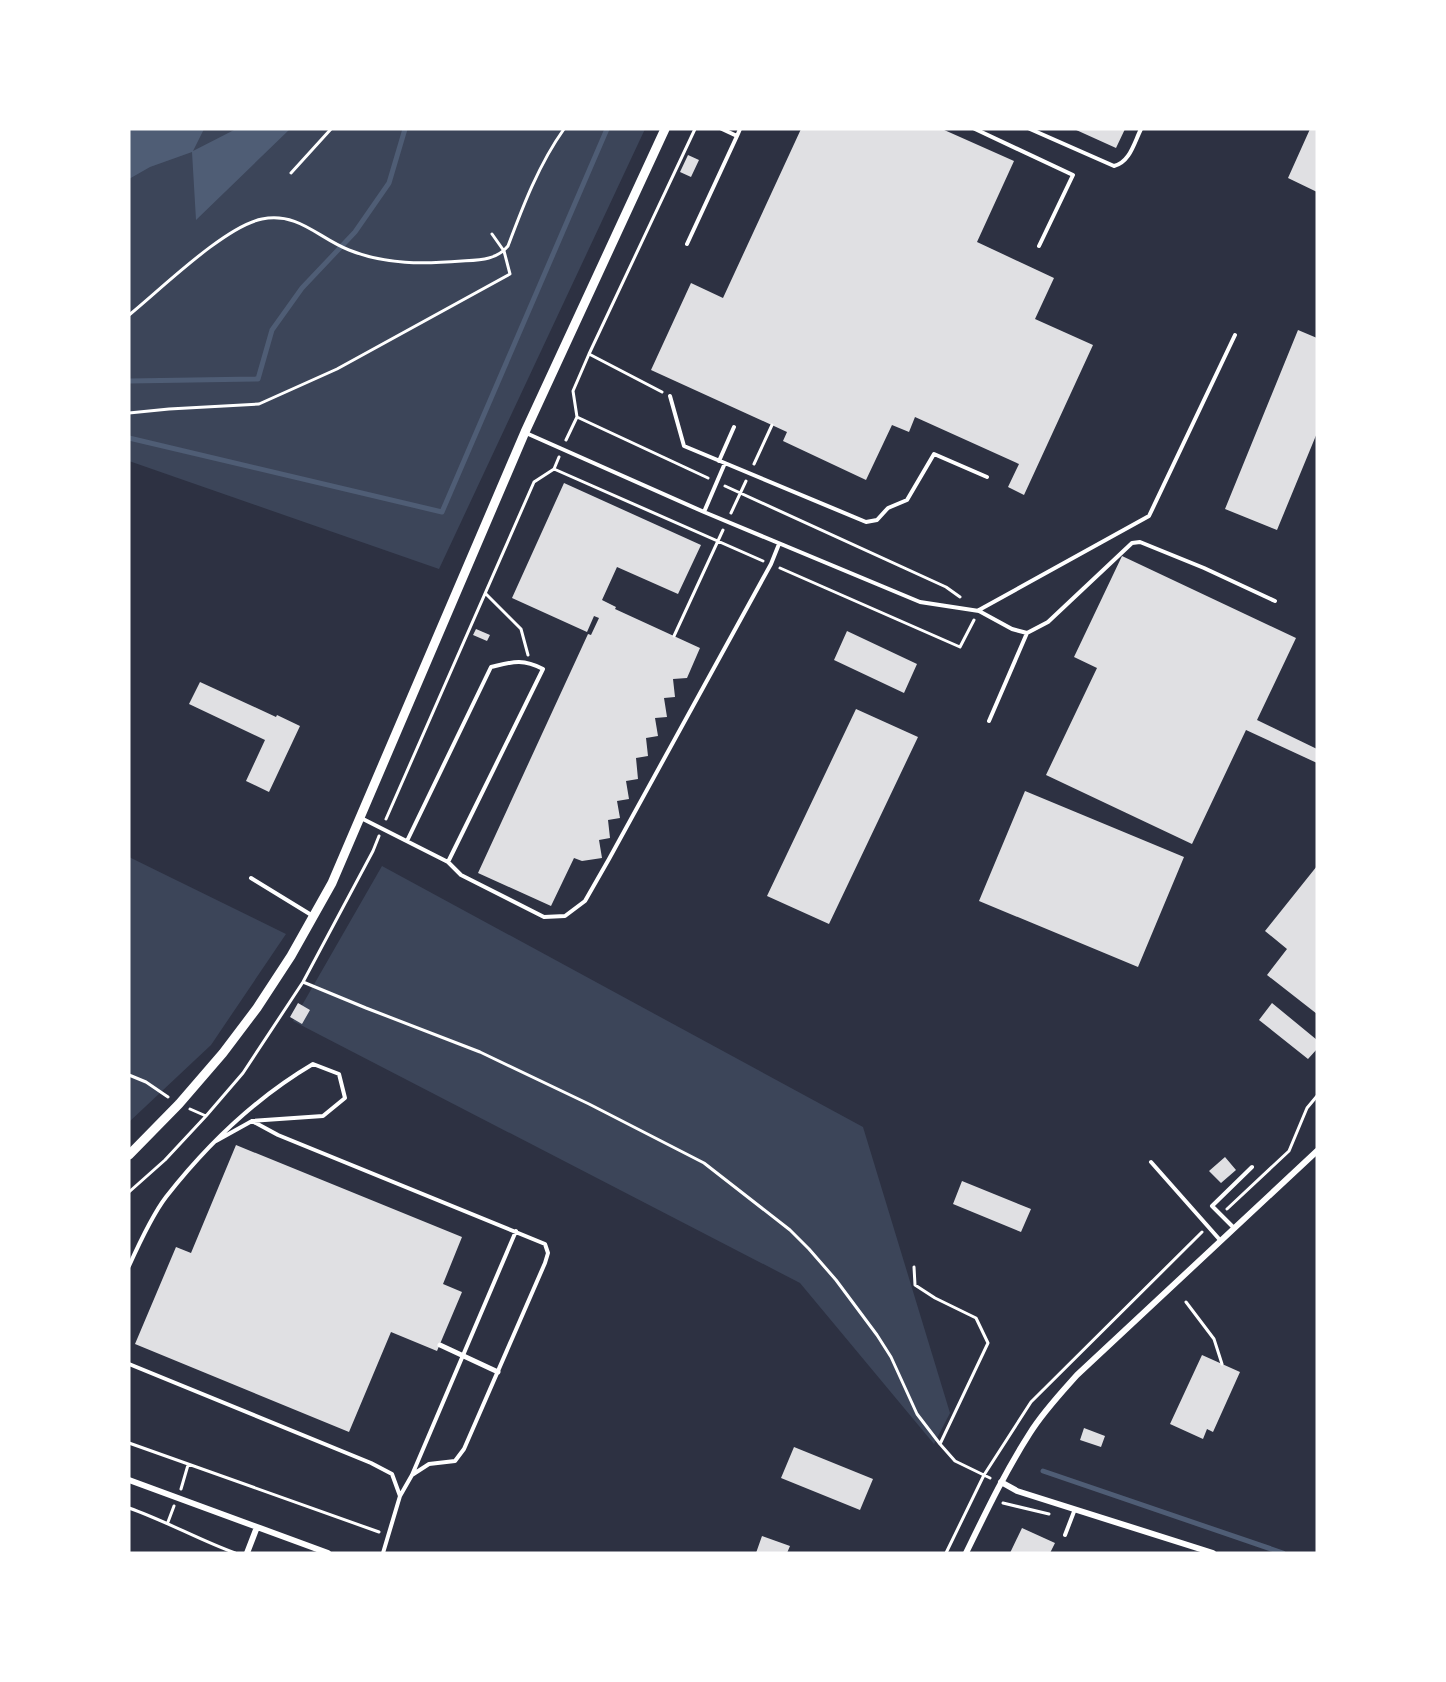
<svg xmlns="http://www.w3.org/2000/svg" width="1446" height="1682" viewBox="0 0 1446 1682" font-family="'Sofia Sans Condensed',sans-serif">
<rect width="100%" height="100%" fill="#2d3142"/>
<path fill="#3c4559" d="M 129,129 L 645,129 L 439,569 L 129,461 Z
M 129,857 L 286,934 L 211,1045 L 129,1122 Z
M 382,866 L 863,1127 L 950,1413 L 934,1444 L 800,1283 L 293,1021 Z"/>
<path fill="#4f5d75" d="M 129,129 L 204,129 L 193,151 L 236,129 L 290,129 L 196,220 L 192,152 L 150,167 L 129,179 Z"/>
<g fill="none" stroke-linecap="round" stroke-linejoin="round">
<path stroke="#4f5d75" stroke-width="5" d="M 129,381 L 258,379 L 272,330 L 302,288 L 355,232 L 389,183 L 405,129
M 129,438 L 442,512 L 607,129
M 1043,1471 L 1283,1553"/>
</g>
<path fill="#e0e0e3" d="M 801,129 L 942,129 L 1014,161 L 977,242 L 1054,278 L 1035,319 L 1093,345 L 1024,495 L 1008,487 L 1019,464 L 915,417 L 909,432 L 892,425 L 866,480 L 783,441 L 787,432 L 651,370 L 691,283 L 723,298 Z
M 1074,129 L 1125,129 L 1116,148 Z
M 1310,129 L 1317,129 L 1317,192 L 1288,178 Z
M 688,155 L 699,160 L 691,177 L 680,172 Z
M 1298,330 L 1317,338 L 1317,433 L 1277,530 L 1225,509 Z
M 564,483 L 701,545 L 678,594 L 617,567 L 602,600 L 616,607 L 615,609 L 700,648 L 687,678 L 673,679 L 675,697 L 664,698 L 667,717 L 655,718 L 658,736 L 646,738 L 648,756 L 636,758 L 638,779 L 626,781 L 629,799 L 617,801 L 620,818 L 608,820 L 610,838 L 599,840 L 602,858 L 582,861 L 574,858 L 551,906 L 478,873 L 588,634 L 591,635 L 599,618 L 594,616 L 587,632 L 512,598 Z
M 1122,556 L 1296,638 L 1257,720 L 1317,749 L 1317,763 L 1246,730 L 1192,844 L 1046,775 L 1097,668 L 1074,657 Z
M 476,629 L 490,635 L 487,641 L 473,635 Z
M 847,631 L 917,664 L 904,693 L 834,660 Z
M 200,682 L 276,717 L 277,715 L 300,726 L 269,792 L 246,781 L 265,740 L 189,704 Z
M 856,709 L 918,737 L 829,924 L 767,896 Z
M 1025,791 L 1184,857 L 1138,967 L 979,901 Z
M 1317,866 L 1317,1014 L 1267,975 L 1287,949 L 1265,931 Z
M 298,1003 L 310,1010 L 302,1024 L 290,1017 Z
M 1272,1003 L 1317,1040 L 1317,1049 L 1308,1059 L 1259,1020 Z
M 236,1145 L 462,1237 L 443,1284 L 462,1292 L 437,1351 L 391,1332 L 349,1432 L 135,1344 L 176,1247 L 191,1253 Z
M 1225,1157 L 1236,1170 L 1221,1183 L 1209,1171 Z
M 962,1181 L 1031,1209 L 1021,1232 L 953,1204 Z
M 1202,1355 L 1240,1372 L 1213,1432 L 1207,1429 L 1203,1439 L 1170,1424 Z
M 1084,1428 L 1105,1436 L 1101,1447 L 1080,1440 Z
M 794,1447 L 873,1479 L 860,1510 L 781,1478 Z
M 1022,1528 L 1055,1543 L 1050,1553 L 1010,1553 Z
M 762,1536 L 790,1546 L 787,1553 L 756,1553 Z"/>
<g fill="none" stroke-linecap="round" stroke-linejoin="round">
<path stroke="#fff" stroke-width="3" d="M 291,173 L 331,129
M 129,315 C 160,290 225,226 262,219 C 299,212 318,238 349,250 C 386,265 424,264 462,261 C 479,260 497,260 508,246 C 523,206 539,164 564,129
M 589,354 L 662,392
M 129,413 L 169,409 L 259,404 L 337,369 L 510,274 L 504,251 L 492,234
M 577,417 L 708,478
M 566,440 L 577,417 L 573,391 L 589,354 L 695,129
M 754,464 L 772,425
M 554,469 L 763,561
M 725,486 L 946,587 L 960,597
M 731,513 L 746,481
M 780,568 L 960,647 L 974,620
M 486,594 L 521,629 L 528,655
M 674,636 L 723,530
M 386,819 L 534,482 L 554,469 L 559,457
M 303,982 L 366,1008 L 480,1052 L 589,1104 L 704,1163 L 790,1230 L 809,1249 L 836,1280 L 877,1335 L 891,1357 L 917,1414 L 940,1444 L 955,1461 L 990,1478
M 129,1075 L 146,1082 L 168,1097
M 190,1109 L 206,1116 L 243,1073 L 303,982 L 373,851 L 379,836
M 129,1192 L 165,1160 L 206,1116
M 1227,1209 L 1289,1151 L 1307,1108 L 1317,1096
M 914,1267 L 915,1285 L 935,1298 L 976,1318 L 988,1343 L 940,1444
M 1186,1302 L 1214,1339 L 1222,1364
M 129,1443 L 379,1532
M 181,1489 L 188,1465
M 1003,1503 L 1049,1514
M 129,1508 C 166,1521 199,1540 235,1553
M 168,1522 L 174,1506
M 946,1553 L 984,1475 L 1031,1402 L 1202,1232"/>
<path stroke="#fff" stroke-width="4" d="M 975,129 L 1073,175 L 1039,246
M 1030,129 L 1114,166 C 1130,162 1134,143 1141,129
M 737,136 L 740,129
M 687,244 L 737,136 L 722,129
M 670,396 L 684,446 L 866,522 L 877,520 L 888,508 L 907,500 L 934,454 L 987,477
M 526,433 L 704,512 L 920,602 L 979,611 L 1012,629 L 1027,633 L 1048,622 L 1132,543 L 1140,542 L 1204,568 L 1275,601
M 719,461 L 734,427
M 704,512 L 725,463
M 979,610 L 1149,516 L 1235,335
M 989,721 L 1027,633
M 361,818 L 448,862 L 461,875 L 544,917 L 565,916 L 585,901 L 609,859 L 771,564 L 779,544
M 407,841 L 491,667 C 512,662 522,658 543,669 L 448,862
M 251,878 L 313,916
M 252,1121 L 278,1135 L 545,1244 L 548,1253 L 545,1263 L 464,1449 L 455,1461 L 429,1464 L 412,1475
M 1151,1162 L 1220,1240
M 1234,1228 L 1212,1206 L 1252,1167
M 129,1266 C 138,1246 153,1214 166,1197 C 206,1146 257,1097 313,1064 L 339,1074 L 345,1098 L 323,1116 L 252,1121 L 216,1141
M 129,1364 L 371,1463 L 392,1474 L 400,1496 L 383,1553
M 400,1496 L 412,1475 L 516,1231
M 1065,1535 L 1075,1509"/>
<path stroke="#fff" stroke-width="5" d="M 440,1345 L 498,1372"/>
<path stroke="#fff" stroke-width="6" d="M 129,1480 L 328,1553
M 1001,1482 L 1017,1491 L 1213,1553
M 247,1553 L 257,1527
M 966,1553 C 986,1512 1005,1472 1030,1433 C 1043,1412 1060,1394 1077,1375 L 1317,1151"/>
<path stroke="#fff" stroke-width="9" d="M 129,1155 L 179,1104 L 223,1053 L 257,1008 L 291,956 L 332,883 L 525,432 L 665,129"/>
</g>
<rect width="1446" height="1682" fill="none" stroke="#ffffff" stroke-width="261"/>
</svg>
